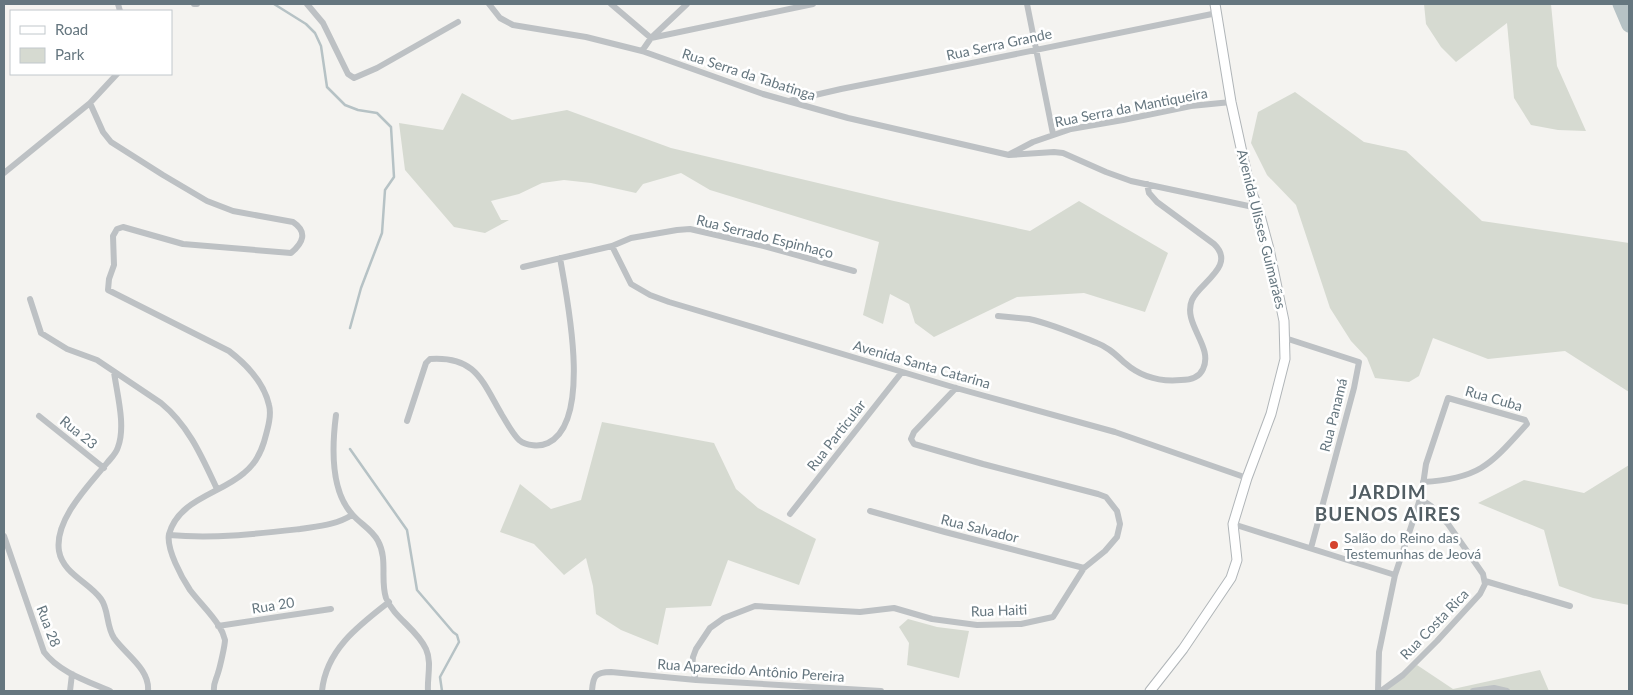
<svg xmlns="http://www.w3.org/2000/svg" width="1633" height="695" viewBox="0 0 1633 695" font-family="Lato,sans-serif">
<rect width="100%" height="100%" fill="#f4f3f0"/>
<path fill="#d6dad1" d="M 1424,4 L 1551,4 L 1557,66 L 1586,131 L 1558,130 L 1531,125 L 1514,98 L 1507,23 L 1456,62 L 1441,47 L 1426,24 Z
M 1295,92 L 1364,142 L 1406,151 L 1482,221 L 1629,243 L 1629,392 L 1565,351 L 1488,359 L 1433,338 L 1419,376 L 1409,382 L 1375,378 L 1367,358 L 1351,341 L 1330,308 L 1296,205 L 1267,175 L 1251,143 L 1258,112 Z
M 462,93 L 512,120 L 567,110 L 671,148 L 894,201 L 1030,231 L 1079,201 L 1168,253 L 1145,312 L 1084,293 L 1017,297 L 934,337 L 915,323 L 909,304 L 890,294 L 883,324 L 863,315 L 879,242 L 710,190 L 681,173 L 643,184 L 636,193 L 591,183 L 564,180 L 542,183 L 519,194 L 491,201 L 501,220 L 509,220 L 485,233 L 454,227 L 405,170 L 399,123 L 443,130 Z
M 602,422 L 714,443 L 736,489 L 758,508 L 816,539 L 799,585 L 728,560 L 711,606 L 666,608 L 658,645 L 621,630 L 596,614 L 593,586 L 586,558 L 564,575 L 534,544 L 500,532 L 520,484 L 551,509 L 581,500 Z
M 1629,465 L 1629,605 L 1593,598 L 1559,586 L 1544,530 L 1478,503 L 1524,480 L 1584,493 Z
M 908,619 L 937,627 L 969,631 L 959,678 L 907,665 L 909,643 L 899,627 Z
M 1417,665 L 1453,689 L 1540,670 L 1549,691 L 1382,691 Z"/>
<g fill="none" stroke-linecap="round" stroke-linejoin="round">
<path stroke="#b6c2c5" stroke-width="2.5" d="M 274,4 L 306,24 L 315,33 L 321,46 L 327,87 L 345,105 L 358,110 L 377,113 L 391,127 L 394,177 L 385,190 L 382,233 L 361,288 L 350,328
M 350,449 L 407,530 L 417,590 L 453,632 L 457,635 L 459,642 L 440,677 L 442,691"/>
<path stroke="#b6c2c5" stroke-width="15" d="M 1620,4 L 1629,25"/>
<defs>
<path id="secondary" d="M 1150,691 L 1183,649 L 1231,578 L 1237,560 L 1233,524 L 1247,478 L 1271,414 L 1285,359 L 1284,321 L 1269,249 L 1258,208 L 1250,189 L 1231,102 L 1215,4"/>
</defs>
<use href="#secondary" stroke="#b0b5b8" stroke-width="11"/>
<path stroke="#bdc1c4" stroke-width="6" d="M 118,4 L 120,11
M 194,4 L 197,4
M 307,4 L 323,23 L 348,74 L 354,78 L 377,68 L 458,22
M 489,4 L 500,18 L 513,25 L 586,37 L 642,51 L 763,94 L 848,118 L 1009,155 L 1054,152 L 1063,153 L 1106,172 L 1131,181 L 1258,208
M 611,4 L 651,38 L 813,4
M 1027,4 L 1053,134
M 642,51 L 651,38 L 687,4
M 789,101 L 841,89 L 967,64 L 1217,13
M 90,103 L 103,132 L 111,142 L 163,175 L 207,201 L 233,211 L 293,222 C 308,232 303,243 291,253 L 183,244 L 123,227 L 117,229 L 113,236 L 114,265 L 109,279 L 108,290 L 229,351 C 246,364 264,383 269,405 C 272,416 267,431 264,442 C 260,455 254,465 244,473 C 220,494 179,499 169,534 C 166,549 182,578 190,590 C 199,602 211,613 219,626 C 221,629 224,636 225,640 C 225,645 220,667 218,673 C 216,680 213,684 214,691
M 1010,154 L 1033,142 L 1071,129 L 1123,120 L 1191,106 L 1231,102
M 4,173 L 90,103 L 117,74
M 612,246 L 631,284 L 650,295 L 669,302 L 956,388 L 1115,432 L 1247,478
M 523,267 L 612,246 L 631,238 L 677,230 L 690,229 L 764,246 L 854,271
M 30,299 L 41,333 L 67,349 L 97,360 L 161,403 C 189,426 202,457 217,489
M 998,316 C 1008,317 1019,318 1029,319 C 1052,324 1075,334 1097,343 C 1108,347 1116,355 1125,363 C 1141,377 1160,382 1181,380 C 1190,380 1199,378 1203,369 C 1214,346 1182,324 1192,300 C 1199,283 1237,266 1214,244 L 1157,202 L 1149,193 L 1147,184
M 1285,338 L 1359,362 L 1354,388 L 1311,548
M 114,372 C 117,394 126,426 118,447 C 116,454 111,458 107,463 C 89,485 54,520 59,551 C 63,574 89,582 101,599 C 109,610 106,626 114,638 C 126,655 150,669 148,691
M 336,415 C 332,446 330,490 352,514 C 360,524 372,529 378,541 C 388,559 380,580 386,598 C 394,618 417,629 426,649 C 432,662 427,678 428,691
M 39,416 L 104,468
M 407,421 L 426,363 L 430,359 C 476,356 482,381 502,415 C 507,423 512,433 519,440 C 526,446 540,447 548,443 C 593,421 567,298 560,258
M 870,511 L 945,532 L 1084,568
M 790,514 L 902,372
M 1233,524 L 1395,575
M 169,535 C 214,539 256,534 300,529 C 319,526 336,525 352,515
M 4,536 L 44,652 C 59,672 87,681 110,691
M 1485,581 L 1570,606
M 218,626 L 331,609
M 696,680 L 692,667 L 693,657 L 696,649 L 710,628 L 724,618 L 755,606 L 860,612 L 894,608 L 932,619 L 977,625 L 1021,624 L 1053,617 L 1084,568 L 1105,551 L 1117,537 L 1120,524 L 1117,511 L 1106,497 L 1098,494 L 983,464 L 914,444 L 911,439 L 914,432 L 956,388
M 70,691 L 72,674
M 322,691 C 326,650 358,626 389,602
M 592,691 C 593,676 595,672 611,672 L 696,680 L 881,691
M 1378,691 L 1379,652 L 1395,575 L 1415,515 L 1422,492 L 1426,464 L 1448,398 L 1525,420 L 1527,424 C 1491,464 1480,479 1423,482
M 1381,691 L 1403,675 L 1437,641 L 1480,594 L 1485,584 L 1483,574 L 1448,524 L 1431,506 L 1419,498
M 1473,691 L 1494,688 L 1507,691"/>
<use href="#secondary" stroke="#fff" stroke-width="9"/>
</g>
<circle fill="#d5432f" stroke="#fff" stroke-width="2" cx="1334" cy="545" r="5"/>
<g text-anchor="middle" dominant-baseline="central" stroke-width="5" stroke-linejoin="round" paint-order="stroke">
<g font-size="14" fill="#65767f" stroke="#fff">
<text transform="translate(999 44) rotate(-12)">Rua Serra Grande</text>
<text transform="translate(749 74) rotate(18)">Rua Serra da Tabatinga</text>
<text transform="translate(1131 107) rotate(-11)">Rua Serra da Mantiqueira</text>
<text transform="translate(1262 229) rotate(76)">Avenida Ulisses Guimarães</text>
<text transform="translate(765 236) rotate(14)">Rua Serrado Espinhaço</text>
<text transform="translate(922 364) rotate(16)">Avenida Santa Catarina</text>
<text transform="translate(1494 398) rotate(16)">Rua Cuba</text>
<text transform="translate(1333 415) rotate(-76)">Rua Panamá</text>
<text transform="translate(79 432) rotate(39)">Rua 23</text>
<text transform="translate(836 435) rotate(-52)">Rua Particular</text>
<text transform="translate(980 528) rotate(14)">Rua Salvador</text>
<text transform="translate(273 605) rotate(-9)">Rua 20</text>
<text transform="translate(999 610) rotate(-2)">Rua Haiti</text>
<text transform="translate(1434 624) rotate(-46)">Rua Costa Rica</text>
<text transform="translate(49 626) rotate(69)">Rua 28</text>
<text transform="translate(751 670) rotate(4)">Rua Aparecido Antônio Pereira</text>
</g>
<g font-size="14" fill="#65767f" stroke="#fff" text-anchor="start">
<text x="1344" y="537">Salão do Reino das<tspan x="1344" dy="16">Testemunhas de Jeová</tspan></text>
</g>
<g font-size="19" font-weight="bold" letter-spacing="1" fill="#525e64" stroke="#fff">
<text x="1388" y="491">JARDIM<tspan x="1388" dy="22">BUENOS AIRES</tspan></text>
</g>
</g>
<rect width="1633" height="695" fill="none" stroke="#65767f" stroke-width="10"/>
<rect x="10" y="10" width="162" height="65" fill="#ffffff" stroke="#c1c8cc"/>
<rect x="20" y="26" width="25" height="8" fill="#ffffff" stroke="#c1c8cc"/>
<text x="55" y="35" font-size="15" fill="#65767f">Road</text>
<rect x="20" y="48" width="25" height="15" fill="#d6dad1" stroke="#c1c8cc"/>
<text x="55" y="60" font-size="15" fill="#65767f">Park</text>
</svg>
